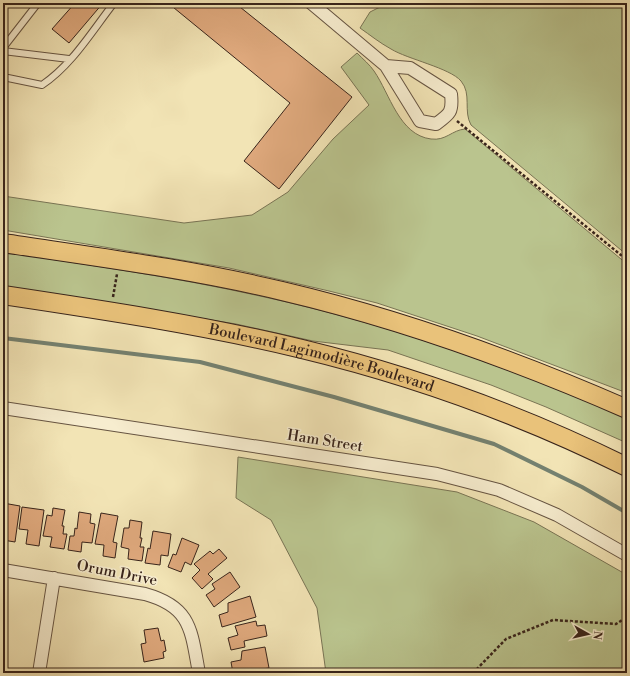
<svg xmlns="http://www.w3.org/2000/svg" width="630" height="676" viewBox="0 0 630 676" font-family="'Libre Bodoni',serif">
<rect width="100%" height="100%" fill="#f2e4b5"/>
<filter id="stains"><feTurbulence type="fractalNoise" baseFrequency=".005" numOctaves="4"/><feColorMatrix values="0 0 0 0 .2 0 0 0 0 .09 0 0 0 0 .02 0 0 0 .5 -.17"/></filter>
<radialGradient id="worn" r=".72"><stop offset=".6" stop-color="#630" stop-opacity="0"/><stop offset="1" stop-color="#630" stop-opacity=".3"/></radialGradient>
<path fill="#bac48e" stroke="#797454" d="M 388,3 L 627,3 L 627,255 L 471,125 C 463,111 472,94 461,81 C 450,68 407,59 391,49 C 380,43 370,35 360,28 L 370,12 Z
M 357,53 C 363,59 370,65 374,71 C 390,94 399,135 431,139 C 446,141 452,130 465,129 L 627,264 L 627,393 L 477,336 L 377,303 L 329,291 L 229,268 L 3,230 L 3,196 L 184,223 L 252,215 L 288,192 L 333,139 L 369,105 L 341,67 Z
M 3,252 C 89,265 175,277 260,296 C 339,313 416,336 491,364 C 537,380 583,398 627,419 L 627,443 L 546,407 L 491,385 L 388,350 L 313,341 L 236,324 L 3,286 Z
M 238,457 L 457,492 L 534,522 L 627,575 L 627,673 L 326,673 L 317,608 L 271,520 L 236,498 Z"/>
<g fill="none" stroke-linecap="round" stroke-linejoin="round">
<path stroke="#748170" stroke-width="4" d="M 3,338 L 200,362 L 334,397 L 494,444 L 582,487 L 627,513"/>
</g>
<path fill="#dfa97d" stroke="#38241b" d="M 75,3 L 103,3 L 69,43 L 52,29 Z
M 168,3 L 235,3 L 352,97 L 279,189 L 244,161 L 290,103 Z
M 3,503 L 20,506 L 15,542 L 3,540 Z
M 22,507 L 44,510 L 39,546 L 26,544 L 28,530 L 19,529 Z
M 53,508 L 65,510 L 62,526 L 64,526 L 63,534 L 67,534 L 64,549 L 50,547 L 52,537 L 43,536 L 47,515 L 52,516 Z
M 79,512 L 91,514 L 90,523 L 95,524 L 92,543 L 82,542 L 81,552 L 68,550 L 70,536 L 74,536 L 75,528 L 77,529 Z
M 101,513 L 118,516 L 113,542 L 117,543 L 115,558 L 103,556 L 104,545 L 95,544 Z
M 130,520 L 142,522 L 140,538 L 142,538 L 140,547 L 144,547 L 142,561 L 128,559 L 129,549 L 121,547 L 124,528 L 129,528 Z
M 153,531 L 171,534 L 168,556 L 161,555 L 160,565 L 145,563 L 148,548 L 150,549 Z
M 182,538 L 199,545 L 191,565 L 185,562 L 181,572 L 168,567 L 173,554 L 176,555 Z
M 219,549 L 227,558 L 208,574 L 213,579 L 202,589 L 192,578 L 200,570 L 194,564 L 210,551 L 213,554 Z
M 230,572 L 240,587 L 214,607 L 206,595 L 215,589 L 212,584 Z
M 250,596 L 256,617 L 222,627 L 219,615 L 228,612 L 228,603 Z
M 256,621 L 257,626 L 265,625 L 267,636 L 244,641 L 245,647 L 231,650 L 228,638 L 238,635 L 235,626 Z
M 158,628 L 161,641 L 164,640 L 166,651 L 163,652 L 164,658 L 144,662 L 141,644 L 146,643 L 144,630 Z
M 265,647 L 269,668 L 233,673 L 231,662 L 241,660 L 242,651 Z"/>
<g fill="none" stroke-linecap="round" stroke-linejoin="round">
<defs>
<path id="lane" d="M 3,48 L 38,3
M 3,51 L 69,59
M 8,78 L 42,85 C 72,65 92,31 114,3"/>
<path id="street" d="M 311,3 L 386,66 L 410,68 L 451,94 C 453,112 450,114 436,124 L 420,121 L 386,66
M 3,408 L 437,474 L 499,490 L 557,515 L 627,555
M 3,570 L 145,594 C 192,607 191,631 199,673
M 39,673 L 54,578"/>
<g id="primary">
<path d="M 3,243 C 96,257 190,269 282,291 C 401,319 515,360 627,409"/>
<path id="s1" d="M 3,295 C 103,310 203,325 302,349 C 414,376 524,416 627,467"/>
</g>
</defs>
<use href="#lane" stroke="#665442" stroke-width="8"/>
<use href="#street" stroke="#665442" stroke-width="14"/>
<use href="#primary" stroke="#38241b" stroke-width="20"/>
<path stroke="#38241b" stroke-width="2.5" stroke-dasharray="3 2" stroke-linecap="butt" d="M 457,121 L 627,260
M 113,297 L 117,274
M 473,673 L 506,639 L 553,620 L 616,624 L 627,617"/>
<use href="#lane" stroke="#f7edcf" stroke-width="6"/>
<use href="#street" stroke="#f7edcf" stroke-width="12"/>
<use href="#primary" stroke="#e9c27a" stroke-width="18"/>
</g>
<g text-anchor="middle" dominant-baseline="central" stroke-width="3" stroke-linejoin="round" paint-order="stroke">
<g font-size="15" fill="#38241b" stroke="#f7edcf">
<text stroke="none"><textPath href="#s1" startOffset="325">Boulevard Lagimodière Boulevard</textPath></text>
<text transform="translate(325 441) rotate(9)">Ham Street</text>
<text transform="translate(117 573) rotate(11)">Orum Drive</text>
</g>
</g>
<rect width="630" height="676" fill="none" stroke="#f2e4b5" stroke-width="16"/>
<rect x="4" y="4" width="622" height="668" fill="none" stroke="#38241b" stroke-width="2"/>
<rect x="8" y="8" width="614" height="660" fill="none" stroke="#38241b"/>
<g transform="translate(588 634) rotate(98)" stroke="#f7edcf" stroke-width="3" paint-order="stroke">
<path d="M0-3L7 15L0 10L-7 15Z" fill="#38241b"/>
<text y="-6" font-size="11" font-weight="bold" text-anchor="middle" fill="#38241b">N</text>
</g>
<rect width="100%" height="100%" filter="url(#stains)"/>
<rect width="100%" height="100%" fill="url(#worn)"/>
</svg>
